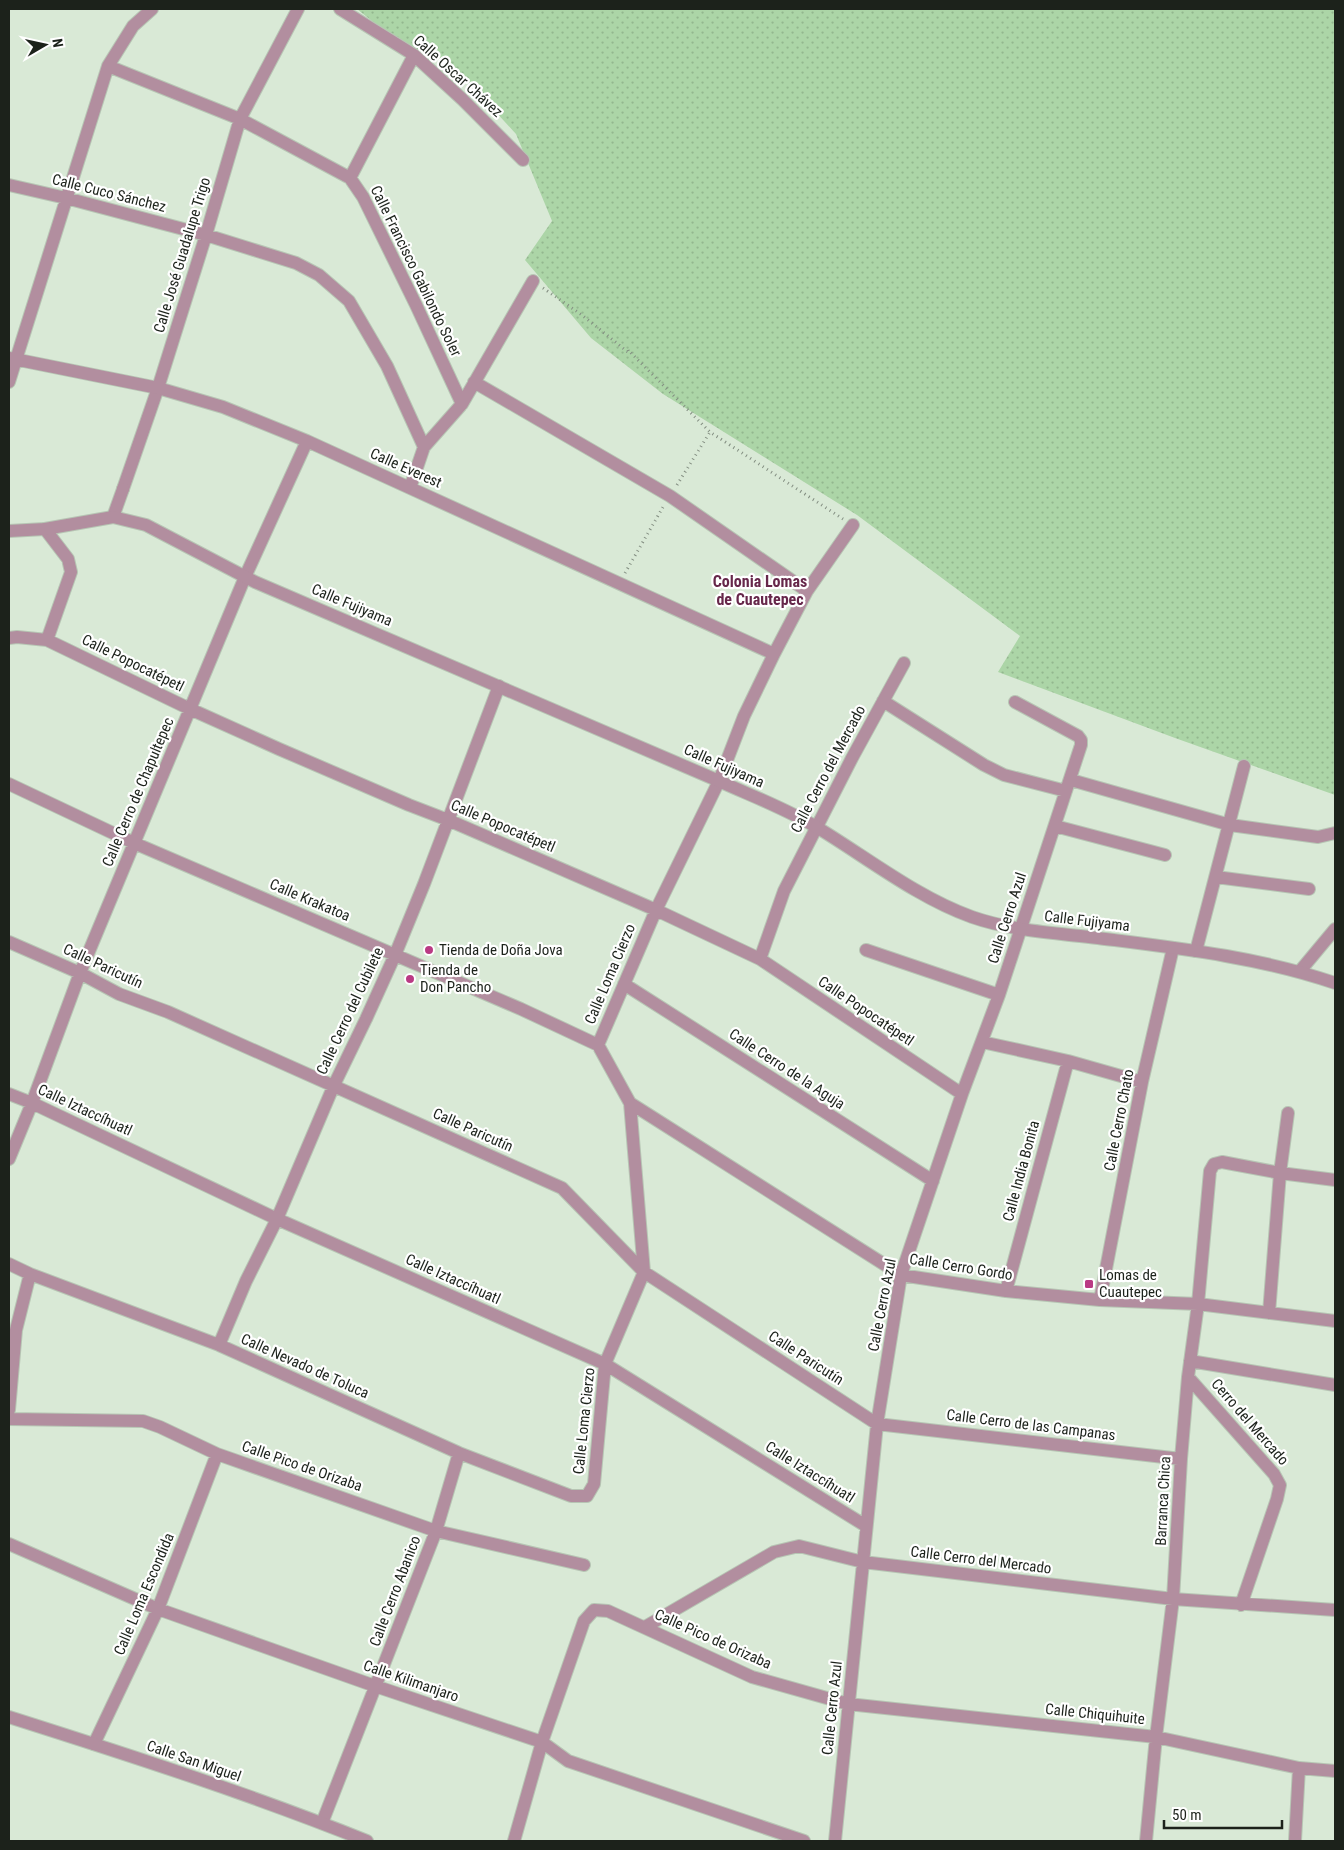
<svg xmlns="http://www.w3.org/2000/svg" width="1344" height="1850" viewBox="0 0 1344 1850" font-family="'Roboto Condensed',sans-serif">
<defs>
<pattern id="grass-dots" width="8" height="8" patternUnits="userSpaceOnUse" patternTransform="scale(1.25)"><rect width="8" height="8" fill="#acd5a7"/><path d="M2 2h.1M6 6h.1" fill="none" stroke="#93b78f" stroke-width="1.8" stroke-linecap="round"/></pattern>
</defs>
<rect width="100%" height="100%" fill="#d9e9d6"/>
<path fill="url(#grass-dots)" d="M 357,9 L 1335,9 L 1335,795 L 1175,738 L 998,672 L 1020,636 L 857,515 L 663,394 L 591,338 L 525,260 L 552,221 L 516,134 L 448,60 L 408,50 Z"/>
<g fill="none" stroke-linecap="round" stroke-linejoin="round">
<defs>
<path id="pedestrian" d="M 123,489 L 158,388"/>
<path id="minor" d="M 340,9 L 414,55 L 462,99 L 523,160
M 108,66 L 240,119 L 350,178 L 363,197 L 416,305 L 462,404
M 350,178 L 414,55
M 9,185 L 66,198 L 206,235 L 296,263 L 319,275 L 349,301 L 387,366 L 424,447
M 9,358 L 158,388 L 223,407 L 307,441 L 410,488 L 774,654
M 9,382 L 108,66 L 133,26 L 152,9
M 474,382 L 670,496 L 807,591
M 158,388 L 206,235 L 240,119 L 298,9
M 410,488 L 424,447 L 462,404 L 533,281
M 113,517 L 123,489
M 45,529 L 68,559 L 71,572 L 47,640
M 9,638 L 17,637 L 47,640 L 190,709 L 279,749 L 409,805 L 448,820 L 656,910 L 760,959 L 962,1094
M 883,701 L 984,765 L 1004,775 L 1066,791
M 1071,780 L 1230,825 L 1318,837 L 1335,833
M 9,784 L 134,843 L 521,1009 L 598,1045
M 1055,826 L 1165,855
M 1216,877 L 1309,889
M 9,942 L 80,973 L 119,994 L 168,1012 L 562,1188 L 644,1272 L 877,1424 L 1181,1459
M 866,950 L 999,995
M 1196,951 L 1244,766
M 760,959 L 784,891 L 852,758 L 904,663
M 1300,971 L 1335,929
M 624,984 L 933,1181
M 982,1042 L 1068,1061 L 1142,1082
M 9,1094 L 32,1103 L 277,1219 L 605,1364 L 866,1526
M 630,1103 L 901,1275 L 1006,1291 L 1100,1300 L 1198,1304 L 1335,1321
M 9,1159 L 32,1103 L 80,973 L 245,577 L 307,441
M 9,1264 L 30,1274 L 219,1345 L 459,1453 L 571,1496 L 587,1496 L 594,1484 L 605,1364 L 644,1272 L 630,1103 L 598,1045 L 656,910 L 719,781 L 744,716 L 774,654 L 807,591 L 853,525
M 1006,1291 L 1068,1061
M 1100,1300 L 1142,1082 L 1173,948
M 1269,1313 L 1280,1173 L 1288,1113
M 219,1345 L 246,1281 L 277,1219 L 334,1085 L 366,1019 L 395,955 L 424,884 L 499,686
M 1190,1361 L 1335,1385
M 1188,1377 L 1274,1474 L 1280,1485 L 1277,1499 L 1241,1605
M 9,1410 L 16,1330 L 30,1274
M 9,1419 L 143,1421 L 160,1427 L 217,1454 L 436,1531 L 584,1565
M 9,1544 L 158,1609 L 375,1686 L 542,1742 L 568,1761 L 804,1841
M 645,1627 L 774,1552 L 799,1546 L 863,1562 L 1173,1599 L 1335,1610
M 94,1744 L 158,1609 L 217,1454
M 322,1823 L 436,1531 L 459,1453
M 514,1841 L 542,1742 L 584,1621 L 594,1610 L 608,1611 L 752,1677 L 848,1704 L 1156,1737 L 1299,1768 L 1335,1771
M 835,1841 L 877,1424 L 901,1275 L 962,1094 L 999,995 L 1081,745 L 1081,740 L 1078,736 L 1015,702
M 1146,1841 L 1156,1737 L 1173,1599 L 1181,1459 L 1188,1377 L 1198,1304 L 1210,1171 L 1214,1164 L 1222,1162 L 1280,1173 L 1335,1180
M 1295,1841 L 1299,1768"/>
<path id="tertiary" d="M 9,531 L 45,529 L 113,517 L 146,525 L 255,582 L 719,781 C 752,796 787,809 818,828 C 866,857 918,898 972,917 C 1012,931 1056,933 1098,938 C 1177,948 1259,957 1335,983
M 9,1717 C 129,1755 250,1794 367,1841"/>
</defs>
<use href="#pedestrian" stroke="#b7c5b4" stroke-width="14"/>
<use href="#minor" stroke="#b7c5b4" stroke-width="14"/>
<use href="#tertiary" stroke="#b7c5b4" stroke-width="14"/>
<path stroke="#828d80" stroke-width="3" stroke-dasharray="1 4" stroke-linecap="butt" d="M 543,288 L 582,315 L 629,353 L 628,350 L 710,432 L 843,519
M 677,485 L 710,432
M 625,573 L 663,507"/>
<use href="#pedestrian" stroke="#b28e9f" stroke-width="12"/>
<use href="#minor" stroke="#b28e9f" stroke-width="12"/>
<use href="#tertiary" stroke="#b28e9f" stroke-width="12"/>
</g>
<g fill="#ba3a84" stroke="#fff" stroke-width="2">
<circle cx="429" cy="950" r="5"/>
<circle cx="410" cy="979" r="5"/>
<rect x="1084" y="1279" width="10" height="10" rx="2.5"/>
</g>
<g text-anchor="middle" dominant-baseline="central" stroke-width="4.5" stroke-linejoin="round" paint-order="stroke">
<g font-size="15" fill="#1c221b" stroke="#fff">
<text transform="translate(458 76) rotate(42)">Calle Oscar Chávez</text>
<text transform="translate(109 193) rotate(14)">Calle Cuco Sánchez</text>
<text transform="translate(182 255) rotate(-73)">Calle José Guadalupe Trigo</text>
<text transform="translate(416 271) rotate(64)">Calle Francisco Gabilondo Soler</text>
<text transform="translate(406 468) rotate(24)">Calle Everest</text>
<text transform="translate(352 605) rotate(23)">Calle Fujiyama</text>
<text transform="translate(133 663) rotate(26)">Calle Popocatépetl</text>
<text transform="translate(724 766) rotate(24)">Calle Fujiyama</text>
<text transform="translate(828 769) rotate(-62)">Calle Cerro del Mercado</text>
<text transform="translate(138 792) rotate(-67)">Calle Cerro de Chapultepec</text>
<text transform="translate(503 826) rotate(23)">Calle Popocatépetl</text>
<text transform="translate(310 900) rotate(23)">Calle Krakatoa</text>
<text transform="translate(1007 918) rotate(-72)">Calle Cerro Azul</text>
<text transform="translate(1087 921) rotate(7)">Calle Fujiyama</text>
<text transform="translate(103 966) rotate(25)">Calle Paricutín</text>
<text transform="translate(610 974) rotate(-67)">Calle Loma Cierzo</text>
<text transform="translate(350 1011) rotate(-65)">Calle Cerro del Cubilete</text>
<text transform="translate(866 1011) rotate(34)">Calle Popocatépetl</text>
<text transform="translate(787 1069) rotate(33)">Calle Cerro de la Aguja</text>
<text transform="translate(85 1110) rotate(25)">Calle Iztaccíhuatl</text>
<text transform="translate(1119 1120) rotate(-79)">Calle Cerro Chato</text>
<text transform="translate(473 1130) rotate(24)">Calle Paricutín</text>
<text transform="translate(1021 1171) rotate(-75)">Calle India Bonita</text>
<text transform="translate(961 1267) rotate(9)">Calle Cerro Gordo</text>
<text transform="translate(453 1279) rotate(24)">Calle Iztaccíhuatl</text>
<text transform="translate(882 1305) rotate(-79)">Calle Cerro Azul</text>
<text transform="translate(806 1358) rotate(33)">Calle Paricutín</text>
<text transform="translate(305 1366) rotate(24)">Calle Nevado de Toluca</text>
<text transform="translate(584 1421) rotate(-84)">Calle Loma Cierzo</text>
<text transform="translate(1250 1422) rotate(49)">Cerro del Mercado</text>
<text transform="translate(1031 1425) rotate(7)">Calle Cerro de las Campanas</text>
<text transform="translate(302 1466) rotate(19)">Calle Pico de Orizaba</text>
<text transform="translate(810 1472) rotate(32)">Calle Iztaccíhuatl</text>
<text transform="translate(1163 1501) rotate(-87)">Barranca Chica</text>
<text transform="translate(981 1560) rotate(7)">Calle Cerro del Mercado</text>
<text transform="translate(395 1591) rotate(-69)">Calle Cerro Abanico</text>
<text transform="translate(144 1594) rotate(-67)">Calle Loma Escondida</text>
<text transform="translate(713 1639) rotate(24)">Calle Pico de Orizaba</text>
<text transform="translate(411 1681) rotate(19)">Calle Kilimanjaro</text>
<text transform="translate(832 1708) rotate(-84)">Calle Cerro Azul</text>
<text transform="translate(1095 1714) rotate(6)">Calle Chiquihuite</text>
<text transform="translate(194 1761) rotate(19)">Calle San Miguel</text>
</g>
<g font-size="15" fill="#1c221b" stroke="#fff" text-anchor="start">
<text x="439" y="950">Tienda de Doña Jova</text>
<text x="420" y="970">Tienda de<tspan x="420" dy="17">Don Pancho</tspan></text>
<text x="1099" y="1275">Lomas de<tspan x="1099" dy="17">Cuautepec</tspan></text>
</g>
<g font-size="16" font-weight="bold" fill="#66274a" stroke="#fff">
<text x="760" y="581">Colonia Lomas<tspan x="760" dy="18">de Cuautepec</tspan></text>
</g>
</g>
<rect width="1344" height="1850" fill="none" stroke="#1c221b" stroke-width="20"/>
<g transform="translate(45 45) rotate(81)" stroke="#ffffff" stroke-width="4" paint-order="stroke">
<path d="M0-4L9 19L0 12L-9 19Z" fill="#1c221b"/>
<text y="-8" font-size="14" font-weight="bold" text-anchor="middle" fill="#1c221b">N</text>
</g>
<path d="M1164 1820v8h118v-8" fill="none" stroke="#1c221b" stroke-width="2.5"/>
<text x="1172" y="1820" font-size="15" fill="#1c221b" stroke="#ffffff" stroke-width="4" paint-order="stroke">50 m</text>
</svg>
